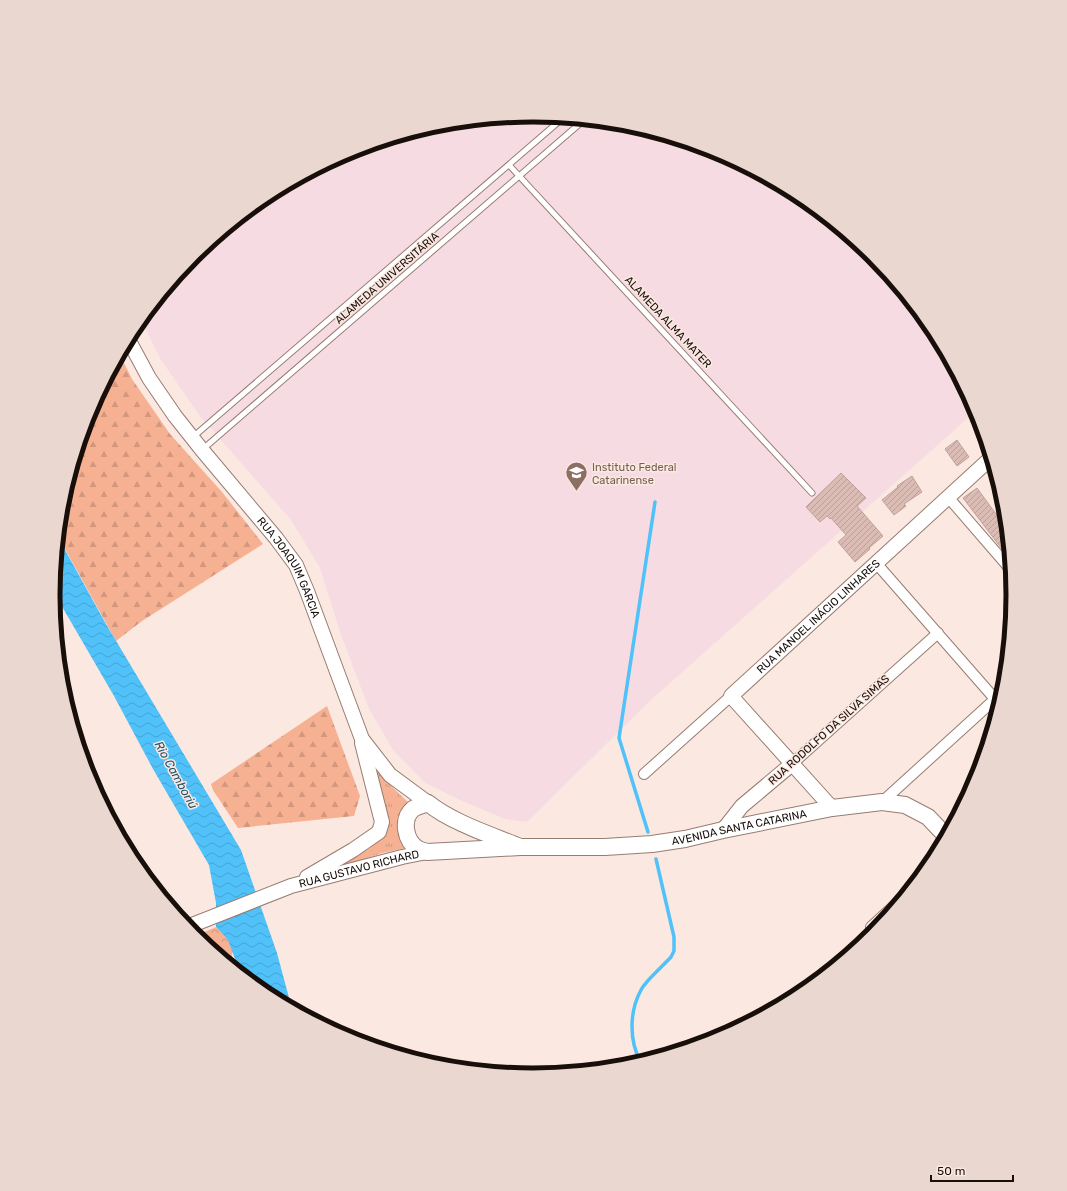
<svg xmlns="http://www.w3.org/2000/svg" width="1067" height="1191" viewBox="0 0 1067 1191" font-family="Rubik,sans-serif">
<defs>
<pattern id="grass-tufts" width="24" height="20" patternUnits="userSpaceOnUse"><rect width="24" height="20" fill="#f6b192"/><path d="M3 7l-1-3M5 7V3M7 7l1-3M15 17l-1-3M17 17v-4M19 17l1-3" fill="none" stroke="#d2977d"/></pattern>
<pattern id="forest-firs" width="22" height="20" patternUnits="userSpaceOnUse"><rect width="22" height="20" fill="#f6b192"/><path d="M5 1l3.5 6h-7zM16 11l3.5 6h-7z" fill="#d2977d"/></pattern>
<pattern id="park-crowns" width="20" height="18" patternUnits="userSpaceOnUse"><rect width="20" height="18" fill="#f6b192"/><path d="M2 6a3 3 0 1 1 6 0M12 15a3 3 0 1 1 6 0" fill="none" stroke="#d2977d"/></pattern>
<pattern id="water-waves" width="16" height="10" patternUnits="userSpaceOnUse"><rect width="16" height="10" fill="#50c1f9"/><path d="M0 5q4-4 8 0t8 0" fill="none" stroke="#45a5d4"/></pattern>
<pattern id="building-hatch" width="6" height="6" patternUnits="userSpaceOnUse"><rect width="6" height="6" fill="#dbbcb5"/><path d="M-1 1l2-2M0 6l6-6M5 7l2-2" fill="none" stroke="#bba09a"/></pattern>
</defs>
<rect width="100%" height="100%" fill="#fbe9e1"/>
<path fill="#f6dce2" d="M 534,115 L 627,124 L 718,152 L 801,196 L 873,256 L 933,329 L 977,410 L 652,699 L 527,822 L 505,819 L 462,801 L 425,783 L 393,750 L 369,709 L 341,635 L 320,568 L 291,520 L 199,415 L 161,360 L 141,320 L 194,256 L 267,196 L 350,151 L 440,124 Z"/>
<path fill="url(#grass-tufts)" d="M 374,764 L 391,786 L 408,802 C 394,816 394,833 406,848 L 382,853 L 338,868 L 338,864 L 369,849 L 379,840 Z"/>
<path fill="url(#forest-firs)" d="M 120,355 L 132,379 L 170,434 L 222,492 L 263,544 L 142,621 L 116,641 L 59,538 L 62,502 L 90,411 Z
M 327,706 L 360,796 L 354,816 L 238,828 L 213,790 L 211,784 Z"/>
<path fill="url(#park-crowns)" d="M 216,927 L 228,940 L 233,951 L 230,965 L 195,936 Z"/>
<path fill="url(#water-waves)" d="M 59,539 L 106,624 L 241,850 L 277,953 L 292,1009 L 266,995 L 237,971 L 237,964 L 228,940 L 216,927 L 216,903 L 209,865 L 153,769 L 114,696 L 53,591 Z"/>
<g fill="none" stroke-linecap="round" stroke-linejoin="round">
<path stroke="#50c1f9" stroke-width="3.5" d="M 648,832 L 619,738 L 655,502
M 641,1063 C 629,1041 629,1012 641,990 C 645,981 663,966 671,957 L 674,951 L 674,937 L 656,859"/>
</g>
<path fill="url(#building-hatch)" stroke="#c0a29c" d="M 978,415 L 986,441 L 985,442 L 970,421 Z
M 957,440 L 969,457 L 957,466 L 945,449 Z
M 841,473 L 866,498 L 857,506 L 883,536 L 869,548 L 870,549 L 855,562 L 838,542 L 846,535 L 831,518 L 830,519 L 827,516 L 820,522 L 806,507 Z
M 912,476 L 922,492 L 904,504 L 906,506 L 894,515 L 882,500 L 898,487 L 897,486 Z
M 977,488 L 999,518 L 1006,513 L 1009,543 L 1002,549 L 963,498 Z"/>
<g fill="none" stroke-linecap="round" stroke-linejoin="round">
<defs>
<path id="service" d="M 509,165 L 812,493
M 193,437 L 563,118
M 203,449 L 584,120"/>
<path id="minor" d="M 948,497 L 1012,571
M 876,563 L 995,699
M 792,764 L 938,633
M 644,774 L 731,696
M 882,802 L 1004,691
M 871,927 L 906,895"/>
<g id="secondary">
<path id="s1" d="M 128,339 L 149,378 L 175,416 L 202,450 L 276,538 L 296,565 L 307,591 L 362,739 L 390,775 L 428,803"/>
<path id="s2" d="M 832,808 L 731,696 L 991,458"/>
<path d="M 723,830 L 742,806 L 792,764"/>
<path d="M 307,877 L 353,850 L 379,832 L 382,822 L 362,743"/>
<path id="s3" d="M 187,927 L 291,886 L 402,857 L 427,852"/>
</g>
<g id="primary">
<path id="s4" d="M 520,847 C 491,835 451,822 428,803 C 424,805 417,806 413,809 C 401,819 405,841 418,849 C 420,850 424,851 427,852 L 520,847 L 605,847 L 652,844 L 685,839 L 723,830 L 832,808 L 882,802 L 905,805 L 928,817 L 947,837"/>
</g>
</defs>
<use href="#service" stroke="#977c70" stroke-width="7"/>
<use href="#minor" stroke="#977c70" stroke-width="12"/>
<use href="#secondary" stroke="#977c70" stroke-width="16"/>
<use href="#primary" stroke="#977c70" stroke-width="18"/>
<use href="#service" stroke="#fff" stroke-width="5"/>
<use href="#minor" stroke="#fff" stroke-width="10"/>
<use href="#secondary" stroke="#fff" stroke-width="14"/>
<use href="#primary" stroke="#fff" stroke-width="16"/>
</g>
<defs>
<symbol id="university-pin" viewBox="-11 -11 22 30"><path d="M0 17L-7.5 6A9.5 9.5 0 1 1 7.5 6Z" fill="#8d6e63" stroke="#fbe9e1"/><path d="M0-5L7-2L0 1L-7-2ZM-4 1L0 2.5L4 1V4Q0 6-4 4Z" fill="#fff"/></symbol>
</defs>
<g fill-rule="evenodd">
<use href="#university-pin" x="564" y="460" width="25" height="34"/>
</g>
<g text-anchor="middle" dominant-baseline="central" stroke-width="3" stroke-linejoin="round" paint-order="stroke">
<g font-size="11" fill="#180e0a" stroke="#fbe9e1">
<text transform="translate(387 278) rotate(-41)">ALAMEDA UNIVERSITÁRIA</text>
<text transform="translate(668 322) rotate(47)">ALAMEDA ALMA MATER</text>
<text stroke="none"><textPath href="#s1" startOffset="281">RUA JOAQUIM GARCIA</textPath></text>
<text stroke="none"><textPath href="#s2" startOffset="269">RUA MANOEL INÁCIO LINHARES</textPath></text>
<text transform="translate(829 730) rotate(-42)">RUA RODOLFO DA SILVA SIMAS</text>
<text stroke="none"><textPath href="#s4" startOffset="488">AVENIDA SANTA CATARINA</textPath></text>
<text stroke="none"><textPath href="#s3" startOffset="182">RUA GUSTAVO RICHARD</textPath></text>
</g>
<g font-size="11" fill="#785e54" stroke="#fbe9e1" text-anchor="start">
<text x="592" y="467">Instituto Federal<tspan x="592" dy="13">Catarinense</tspan></text>
</g>
<g font-size="12" font-style="italic" fill="#235068" stroke="#fbe9e1">
<text transform="translate(176 775) rotate(61)">Rio Camboriú</text>
</g>
</g>
<path d="M0 0H1067V1191H0ZM60 595a473 473 0 1 1 946 0a473 473 0 1 1-946 0Z" fill="#e9d7d0" fill-rule="evenodd"/>
<path fill="none" stroke="#180e0a" stroke-width="5" d="M60 595a473 473 0 1 1 946 0a473 473 0 1 1-946 0Z"/>
<path d="M931 1175v6h82v-6" fill="none" stroke="#180e0a" stroke-width="2"/>
<text x="937" y="1175" font-size="12" fill="#180e0a" stroke="#fbe9e1" stroke-width="3" paint-order="stroke">50 m</text>
</svg>
